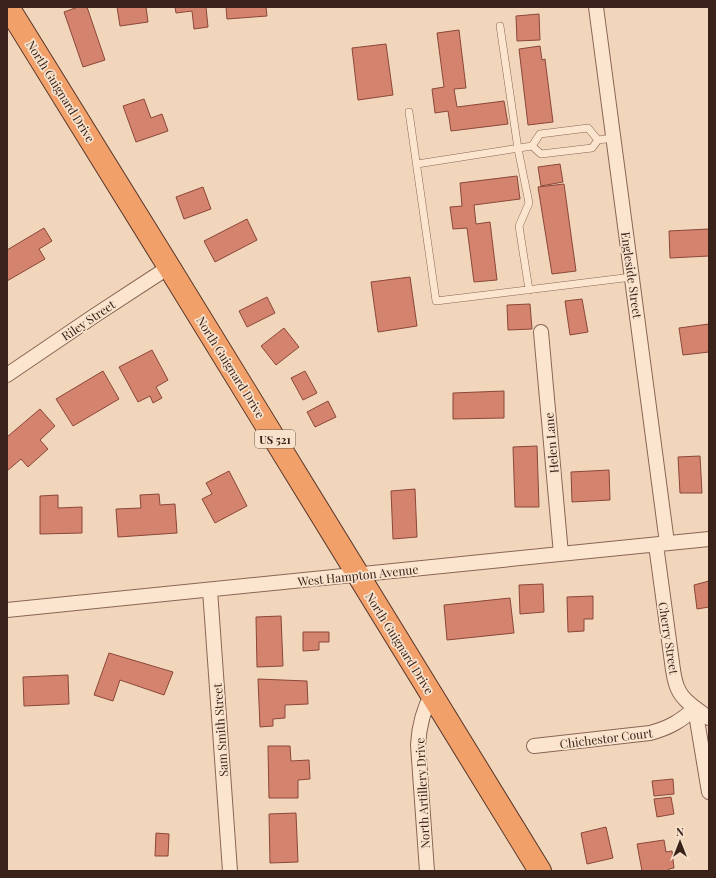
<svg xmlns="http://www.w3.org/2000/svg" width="716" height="878" viewBox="0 0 716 878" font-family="'Playfair Display',serif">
<rect width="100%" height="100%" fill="#f1d6bc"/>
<path fill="#d3836e" stroke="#8b4738" d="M 78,7 L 87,7 L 105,60 L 83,67 L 64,12 Z
M 117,7 L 146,7 L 148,22 L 120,26 Z
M 175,7 L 206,7 L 208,27 L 194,29 L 192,11 L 176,13 Z
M 226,7 L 266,7 L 267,16 L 227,19 Z
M 539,14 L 540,40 L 517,41 L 516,16 Z
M 459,30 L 466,88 L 454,89 L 457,107 L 504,101 L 508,124 L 451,131 L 448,111 L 435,113 L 432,89 L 444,87 L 437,33 Z
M 386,44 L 393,95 L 358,100 L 352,48 Z
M 540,46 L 542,60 L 545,59 L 553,122 L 528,125 L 519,49 Z
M 144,99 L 151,118 L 162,114 L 168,131 L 136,142 L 123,106 Z
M 560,164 L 563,182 L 541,186 L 538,167 Z
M 517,176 L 520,199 L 474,205 L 476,224 L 490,222 L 497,280 L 474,282 L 467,228 L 453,229 L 450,207 L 462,206 L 460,183 Z
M 564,184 L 576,271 L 552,274 L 538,187 Z
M 203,187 L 211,209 L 184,219 L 176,197 Z
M 247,219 L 257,240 L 215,262 L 204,241 Z
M 44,228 L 52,241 L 39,249 L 45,259 L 7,281 L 7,250 Z
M 709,229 L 709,256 L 670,258 L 669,231 Z
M 410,277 L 417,326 L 378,332 L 371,282 Z
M 267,297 L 275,313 L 247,327 L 239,311 Z
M 582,299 L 588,332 L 570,335 L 565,301 Z
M 530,304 L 532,329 L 508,330 L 507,305 Z
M 709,324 L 709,352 L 683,355 L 679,328 Z
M 284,328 L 299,347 L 276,365 L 261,346 Z
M 152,350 L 168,380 L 156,387 L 162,398 L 153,403 L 150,396 L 138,402 L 119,367 Z
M 103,371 L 119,399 L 73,426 L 56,399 Z
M 305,371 L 317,393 L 303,400 L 291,378 Z
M 504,391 L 504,418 L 453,419 L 453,393 Z
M 328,401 L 336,417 L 315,427 L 307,412 Z
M 40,409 L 55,426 L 40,440 L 48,449 L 28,467 L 21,459 L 7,471 L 7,437 Z
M 537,446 L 539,507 L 515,507 L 513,447 Z
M 700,456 L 702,493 L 680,493 L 678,457 Z
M 609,470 L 610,500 L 572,502 L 571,472 Z
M 229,471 L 247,506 L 215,523 L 202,499 L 212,494 L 206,483 Z
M 415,489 L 417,537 L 393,539 L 391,491 Z
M 159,494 L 160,505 L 175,504 L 177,533 L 118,537 L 116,509 L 141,508 L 140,495 Z
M 58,495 L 58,508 L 82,507 L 82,533 L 40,534 L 40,496 Z
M 709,581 L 709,607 L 697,609 L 694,585 Z
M 543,584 L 544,612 L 520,614 L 519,585 Z
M 593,596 L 593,619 L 584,619 L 584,631 L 568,632 L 567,597 Z
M 510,598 L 514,633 L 447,640 L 444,605 Z
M 281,616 L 283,666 L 257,667 L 256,617 Z
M 303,632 L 329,632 L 329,642 L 319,642 L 319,650 L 303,651 Z
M 109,653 L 173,672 L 164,695 L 120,680 L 113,701 L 94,695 Z
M 68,675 L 69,704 L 24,706 L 23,677 Z
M 258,679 L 307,681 L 308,704 L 285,705 L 285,718 L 273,719 L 273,726 L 260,727 Z
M 268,746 L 290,746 L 291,761 L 309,760 L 310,779 L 298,780 L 298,798 L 269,798 Z
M 673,779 L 674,794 L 654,796 L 652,781 Z
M 671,797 L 674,814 L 657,817 L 654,799 Z
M 296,813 L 298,862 L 270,863 L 269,814 Z
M 606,827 L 613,858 L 587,864 L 581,833 Z
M 156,833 L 169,834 L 168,856 L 155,856 Z
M 664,840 L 666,852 L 672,851 L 674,868 L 669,869 L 669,871 L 642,871 L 637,844 Z"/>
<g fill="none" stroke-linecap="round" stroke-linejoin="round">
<defs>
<path id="service" d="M 500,26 L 518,149 L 529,203 L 519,226 L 529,290
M 409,112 L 436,301 L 632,277
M 532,146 L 541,154 L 592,148 L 598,140 L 613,138
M 417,164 L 532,146 L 540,134 L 588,128 L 598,140"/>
<path id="minor" d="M 596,7 L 667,543
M 541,332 L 561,554
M 7,375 L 94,316 L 169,267
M 656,545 L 673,670 C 674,676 675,683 678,689 C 683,701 698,710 709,718
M 210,590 L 230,871
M 7,610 L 709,539
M 695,708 L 709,792
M 534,746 L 650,733 C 669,728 681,721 695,708
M 427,871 L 418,745 C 419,727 423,710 432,694"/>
<path id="trunk" d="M 8,7 L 169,267 L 540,871"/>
</defs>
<use href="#service" stroke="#8a6554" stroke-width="8"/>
<use href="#minor" stroke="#8a6554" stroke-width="16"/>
<use href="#trunk" stroke="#573529" stroke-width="24"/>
<use href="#service" stroke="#fce5cf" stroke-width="7"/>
<use href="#minor" stroke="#fce5cf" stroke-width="14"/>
<use href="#trunk" stroke="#f2a069" stroke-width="22"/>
</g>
<g text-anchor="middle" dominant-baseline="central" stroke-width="3.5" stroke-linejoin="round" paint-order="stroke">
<rect fill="#f8e2cc" stroke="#725c4f" stroke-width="1" x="255" y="430" width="40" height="18" rx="3"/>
<g font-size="11" font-weight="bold" fill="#38221a">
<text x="275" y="439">US 521</text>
</g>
<g font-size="12" fill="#38221a" stroke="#f8e2cc">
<text transform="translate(61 91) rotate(58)">North Guignard Drive</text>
<text transform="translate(632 275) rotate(82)">Engleside Street</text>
<text transform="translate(88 320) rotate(-34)">Riley Street</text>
<text transform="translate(231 367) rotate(58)">North Guignard Drive</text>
<text transform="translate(551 443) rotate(-95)">Helen Lane</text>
<text transform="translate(358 575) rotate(-6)">West Hampton Avenue</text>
<text transform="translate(669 638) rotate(81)">Cherry Street</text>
<text transform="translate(400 643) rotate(58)">North Guignard Drive</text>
<text transform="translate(220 730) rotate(-94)">Sam Smith Street</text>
<text transform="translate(606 738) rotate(-7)">Chichestor Court</text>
<text transform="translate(422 793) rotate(-93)">North Artillery Drive</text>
</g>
</g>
<rect width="716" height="878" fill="none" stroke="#38221a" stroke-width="16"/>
<g transform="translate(680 842)" stroke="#f8e2cc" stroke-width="3" paint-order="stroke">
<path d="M0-3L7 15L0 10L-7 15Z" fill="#38221a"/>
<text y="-6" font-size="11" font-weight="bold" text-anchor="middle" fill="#38221a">N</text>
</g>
</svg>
